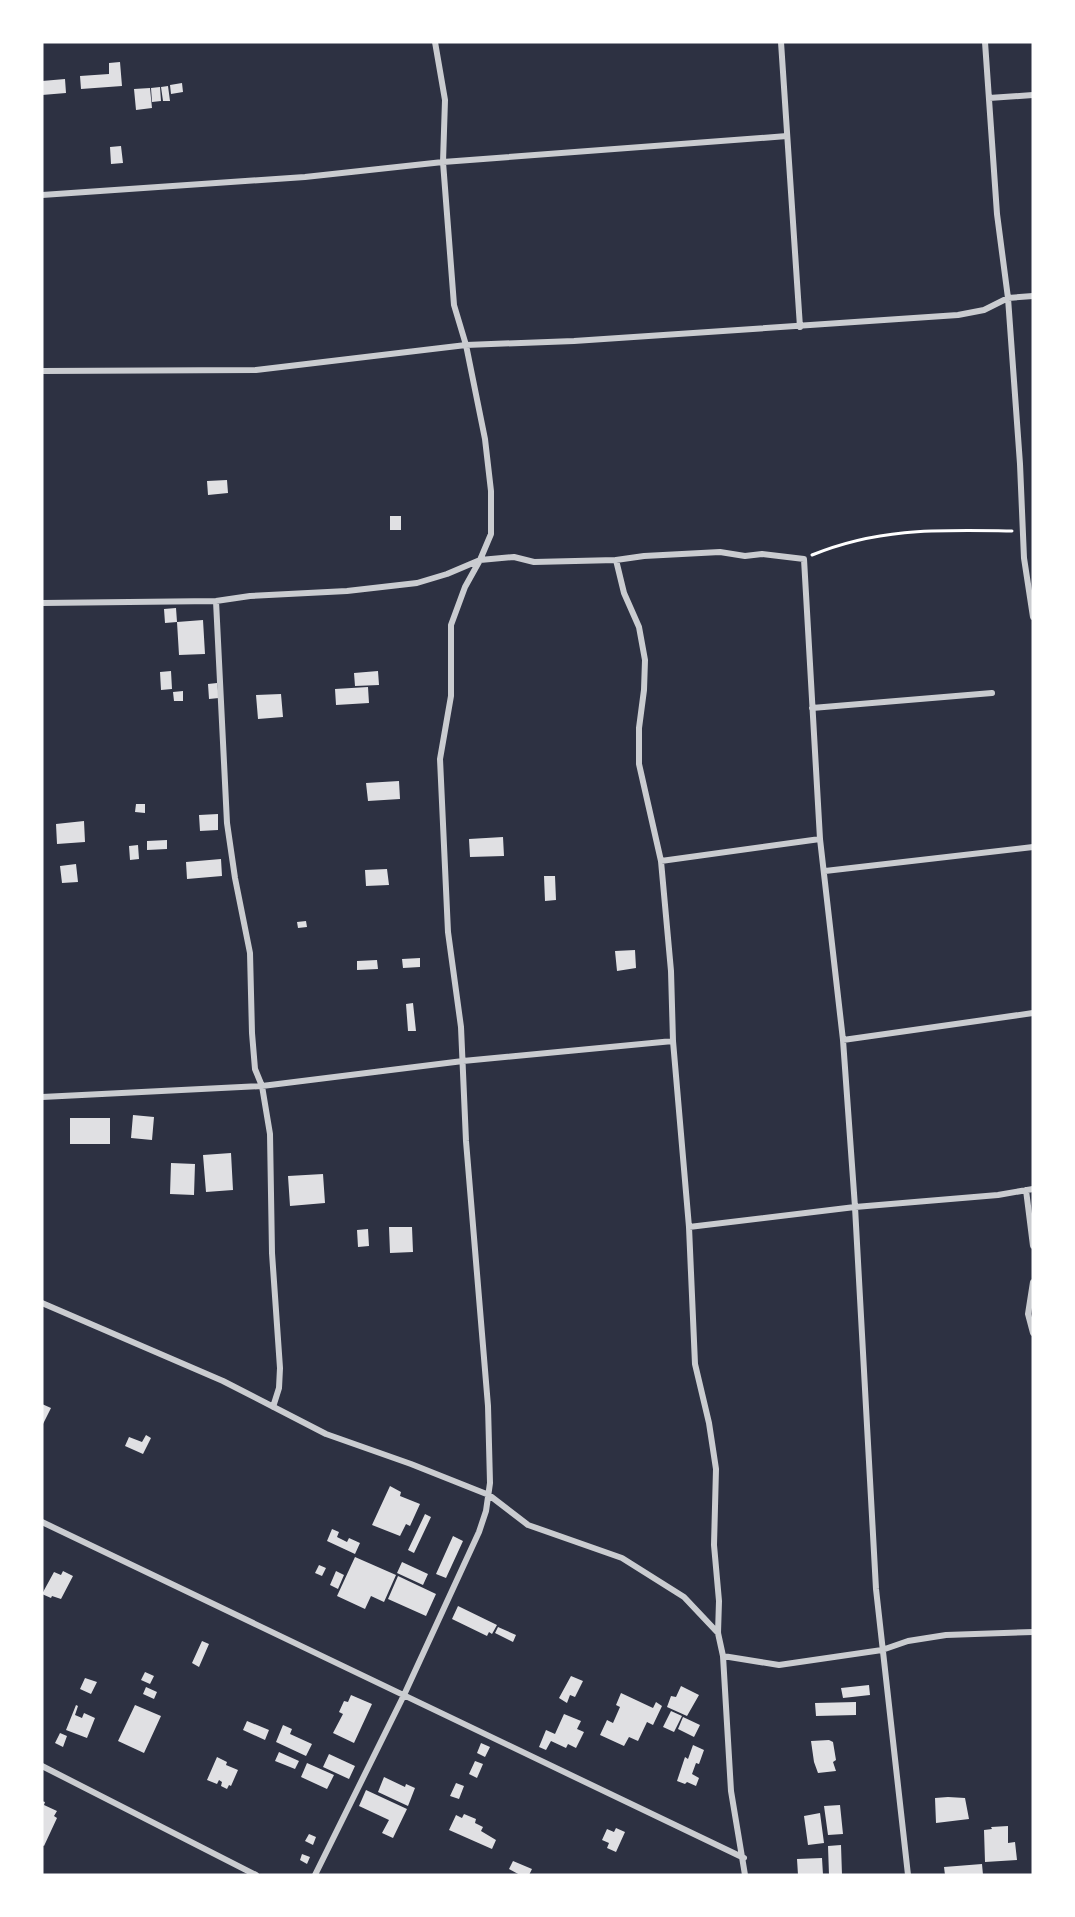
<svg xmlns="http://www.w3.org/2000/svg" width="1075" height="1917" viewBox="0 0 1075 1917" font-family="'Work Sans',sans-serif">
<rect width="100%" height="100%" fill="#2d3142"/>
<path fill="#e0e0e3" d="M 120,62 L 122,86 L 81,89 L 80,76 L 109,74 L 109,63 Z
M 65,79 L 66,93 L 42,95 L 42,81 Z
M 182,83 L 183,92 L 171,94 L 170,85 Z
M 168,86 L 170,101 L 163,101 L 161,87 Z
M 160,87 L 161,101 L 152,102 L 151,88 Z
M 150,88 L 152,108 L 136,110 L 134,89 Z
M 121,146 L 123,163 L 111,164 L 110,147 Z
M 227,480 L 228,493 L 208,495 L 207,481 Z
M 390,516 L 401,516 L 401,530 L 390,530 Z
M 176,608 L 177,622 L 203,620 L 205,654 L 179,655 L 177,622 L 165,623 L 164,609 Z
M 171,671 L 172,689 L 161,690 L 160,672 Z
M 378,671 L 379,685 L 355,686 L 354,673 Z
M 217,683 L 219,698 L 209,699 L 208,684 Z
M 368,687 L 369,703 L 336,705 L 335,689 Z
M 183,691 L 183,701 L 174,701 L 173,692 Z
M 281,694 L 283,717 L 258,719 L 256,695 Z
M 399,781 L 400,799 L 368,801 L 366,783 Z
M 136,804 L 145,804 L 145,813 L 135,812 Z
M 218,814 L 218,830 L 200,831 L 199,815 Z
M 84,821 L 85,842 L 57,844 L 56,824 Z
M 503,837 L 504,856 L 470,857 L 469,839 Z
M 167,840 L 167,849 L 147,850 L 147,841 Z
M 138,845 L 139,859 L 130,860 L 129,846 Z
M 221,859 L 222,876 L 187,879 L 186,862 Z
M 76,864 L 78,882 L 62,883 L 60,866 Z
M 387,869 L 389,885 L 366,886 L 365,870 Z
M 544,876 L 555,876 L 556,900 L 545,901 Z
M 306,921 L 307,927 L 298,928 L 297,922 Z
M 635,950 L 636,968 L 617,971 L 615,951 Z
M 420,958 L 420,967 L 403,968 L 402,959 Z
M 377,960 L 378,969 L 357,970 L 357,961 Z
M 413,1003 L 416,1031 L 408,1031 L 406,1004 Z
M 133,1115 L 154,1117 L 152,1140 L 131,1138 Z
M 70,1118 L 110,1118 L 110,1144 L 70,1144 Z
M 231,1153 L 233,1190 L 206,1192 L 203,1155 Z
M 171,1163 L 195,1164 L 194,1195 L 170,1194 Z
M 323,1174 L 325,1203 L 290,1206 L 288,1176 Z
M 389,1227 L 412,1227 L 413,1252 L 390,1253 Z
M 368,1229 L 369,1246 L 358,1247 L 357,1230 Z
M 42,1404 L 51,1408 L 42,1426 Z
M 146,1435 L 151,1438 L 143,1454 L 125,1446 L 129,1437 L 142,1442 Z
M 390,1486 L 401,1492 L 400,1496 L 420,1504 L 410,1526 L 406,1524 L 400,1536 L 372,1525 Z
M 425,1514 L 431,1517 L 414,1553 L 408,1550 Z
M 332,1529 L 339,1532 L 337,1537 L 347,1542 L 349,1538 L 360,1543 L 355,1554 L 327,1541 Z
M 453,1536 L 463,1541 L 446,1578 L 436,1574 Z
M 355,1557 L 396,1575 L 384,1602 L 371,1596 L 365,1609 L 337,1596 Z
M 402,1562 L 428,1574 L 423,1585 L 397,1573 Z
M 319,1565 L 326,1568 L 322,1576 L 315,1573 Z
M 63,1571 L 73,1576 L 61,1599 L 52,1596 L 51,1598 L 42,1594 L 54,1572 L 61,1575 Z
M 336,1571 L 344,1575 L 338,1589 L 330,1585 Z
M 398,1576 L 436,1594 L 426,1616 L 388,1599 Z
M 458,1606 L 497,1625 L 492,1634 L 489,1632 L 487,1636 L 452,1619 Z
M 498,1627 L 516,1635 L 513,1642 L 495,1633 Z
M 202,1641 L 209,1644 L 199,1667 L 192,1663 Z
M 145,1672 L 154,1676 L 150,1684 L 141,1680 Z
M 571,1676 L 583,1681 L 575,1697 L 570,1695 L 567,1703 L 559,1698 Z
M 85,1678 L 97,1682 L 91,1694 L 80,1689 Z
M 869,1685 L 870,1695 L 843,1698 L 841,1688 Z
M 681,1686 L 699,1695 L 687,1716 L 667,1707 L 671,1696 L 676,1697 Z
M 146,1687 L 157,1692 L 154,1699 L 143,1694 Z
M 621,1693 L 653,1708 L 656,1702 L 662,1706 L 653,1725 L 647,1722 L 638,1741 L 629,1737 L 624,1746 L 600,1735 L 607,1720 L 613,1723 L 620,1707 L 616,1705 Z
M 351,1695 L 372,1704 L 354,1743 L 333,1733 L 343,1714 L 339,1712 L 344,1701 L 348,1702 Z
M 856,1702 L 856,1715 L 816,1716 L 815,1703 Z
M 76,1705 L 78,1706 L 75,1715 L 82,1718 L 84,1713 L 95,1718 L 87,1738 L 66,1730 Z
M 135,1705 L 161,1716 L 144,1753 L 118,1741 Z
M 671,1711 L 682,1716 L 674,1732 L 663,1727 Z
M 564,1714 L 581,1721 L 577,1729 L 584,1732 L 576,1748 L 568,1744 L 566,1748 L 551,1741 L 546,1750 L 539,1747 L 546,1730 L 555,1734 Z
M 683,1717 L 700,1725 L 694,1737 L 678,1729 Z
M 247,1721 L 269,1730 L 265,1740 L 243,1730 Z
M 283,1725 L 292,1729 L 290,1734 L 312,1744 L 306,1756 L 276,1742 Z
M 60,1733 L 67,1736 L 63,1747 L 55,1743 Z
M 829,1740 L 833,1742 L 836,1760 L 833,1762 L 836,1771 L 818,1773 L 814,1762 L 811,1741 Z
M 481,1743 L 490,1747 L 485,1757 L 477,1753 Z
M 693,1745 L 704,1750 L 699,1764 L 696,1763 L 692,1774 L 699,1778 L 696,1786 L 687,1782 L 685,1784 L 677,1781 L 685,1757 L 688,1759 Z
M 279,1752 L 299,1761 L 295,1769 L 275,1761 Z
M 329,1754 L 355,1766 L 349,1779 L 323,1767 Z
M 217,1757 L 227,1762 L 226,1765 L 238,1770 L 231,1786 L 229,1785 L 227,1789 L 221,1786 L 222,1782 L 219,1780 L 217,1784 L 207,1780 Z
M 475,1761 L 483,1764 L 477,1778 L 469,1774 Z
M 307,1763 L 334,1775 L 327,1789 L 301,1777 Z
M 384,1777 L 405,1787 L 406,1784 L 415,1788 L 408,1806 L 378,1792 Z
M 456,1783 L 464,1786 L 459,1799 L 450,1796 Z
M 366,1790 L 407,1809 L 393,1838 L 382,1833 L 389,1820 L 359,1806 Z
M 948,1797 L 965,1798 L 969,1819 L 936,1823 L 935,1798 Z
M 42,1801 L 45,1802 L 44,1805 L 57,1811 L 54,1816 L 57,1818 L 44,1846 L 42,1845 Z
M 840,1805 L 843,1834 L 828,1835 L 824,1806 Z
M 820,1813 L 824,1843 L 808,1845 L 804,1816 Z
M 464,1814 L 476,1819 L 475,1823 L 483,1827 L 481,1831 L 496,1840 L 492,1849 L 449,1830 L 456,1815 L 462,1818 Z
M 1008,1826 L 1008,1843 L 1015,1842 L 1017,1860 L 985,1862 L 984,1830 L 992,1829 L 991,1827 Z
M 616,1828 L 625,1832 L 616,1852 L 607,1848 L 609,1843 L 602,1840 L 607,1829 L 614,1832 Z
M 309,1834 L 316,1837 L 313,1845 L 305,1841 Z
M 841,1845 L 842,1875 L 829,1875 L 828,1846 Z
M 302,1854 L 310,1857 L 307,1864 L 300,1860 Z
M 822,1858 L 823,1875 L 798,1875 L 797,1859 Z
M 513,1861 L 532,1869 L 529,1875 L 520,1875 L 509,1869 Z
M 982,1864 L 983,1875 L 945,1875 L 944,1867 Z"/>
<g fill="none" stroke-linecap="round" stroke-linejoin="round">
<path stroke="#fff" stroke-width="3" d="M 812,555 C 880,527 941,530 1012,531"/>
<path stroke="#caccd0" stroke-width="6" d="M 781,42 L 800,327
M 985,42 L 997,214 L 1008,298 L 1020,464 L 1024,558 L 1033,617
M 989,98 L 1033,95
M 42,195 L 305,177 L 443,162 L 787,136
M 42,371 L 256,370 L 466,345 L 574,341 L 958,315 L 984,310 L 1008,298 L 1033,296
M 616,560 L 624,593 L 639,627 L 645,660 L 644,690 L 639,728 L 639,764 L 661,861 L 671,971 L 673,1041 L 689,1227 L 695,1364 L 709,1423 L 716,1469 L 714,1545 L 719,1601 L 718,1633 L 723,1656 L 731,1791 L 745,1875
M 216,601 L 227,823 L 235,878 L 250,953 L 252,1033 L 255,1069 L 262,1086 L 270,1134 L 272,1253 L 280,1368 L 279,1388 L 273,1407
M 42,603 L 216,601 L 250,596 L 347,591 L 417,583 L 447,574 L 480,560 L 514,557 L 534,562 L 616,560 L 644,556 L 720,552 L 745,556 L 762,554 L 804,559 L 820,839 L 843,1040 L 855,1207 L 876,1589 L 908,1875
M 812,708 L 992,693
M 661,861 L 820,839
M 825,871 L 1033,847
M 843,1040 L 1033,1013
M 42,1097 L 262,1086 L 463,1061 L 673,1041
M 1026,1190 L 1033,1246
M 689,1227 L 855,1207 L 998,1195 L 1033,1189
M 1033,1282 L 1028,1314 L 1033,1333
M 42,1303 L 223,1381 L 326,1434 L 411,1464 L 489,1495 L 528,1525 L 622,1558 L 684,1597 L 718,1633
M 42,1522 L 744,1858
M 723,1656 L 779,1665 L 882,1650 L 908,1641 L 946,1635 L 1033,1632
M 42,1766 L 256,1875
M 315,1875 L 404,1695 L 479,1532 L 486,1511 L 490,1483 L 488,1406 L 466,1141 L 461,1027 L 448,932 L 440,759 L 451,696 L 451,625 L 465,587 L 480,560 L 491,534 L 491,491 L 485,439 L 466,345 L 454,305 L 443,162 L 445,100 L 435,42"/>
</g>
<rect width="1075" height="1917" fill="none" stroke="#ffffff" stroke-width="87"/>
</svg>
